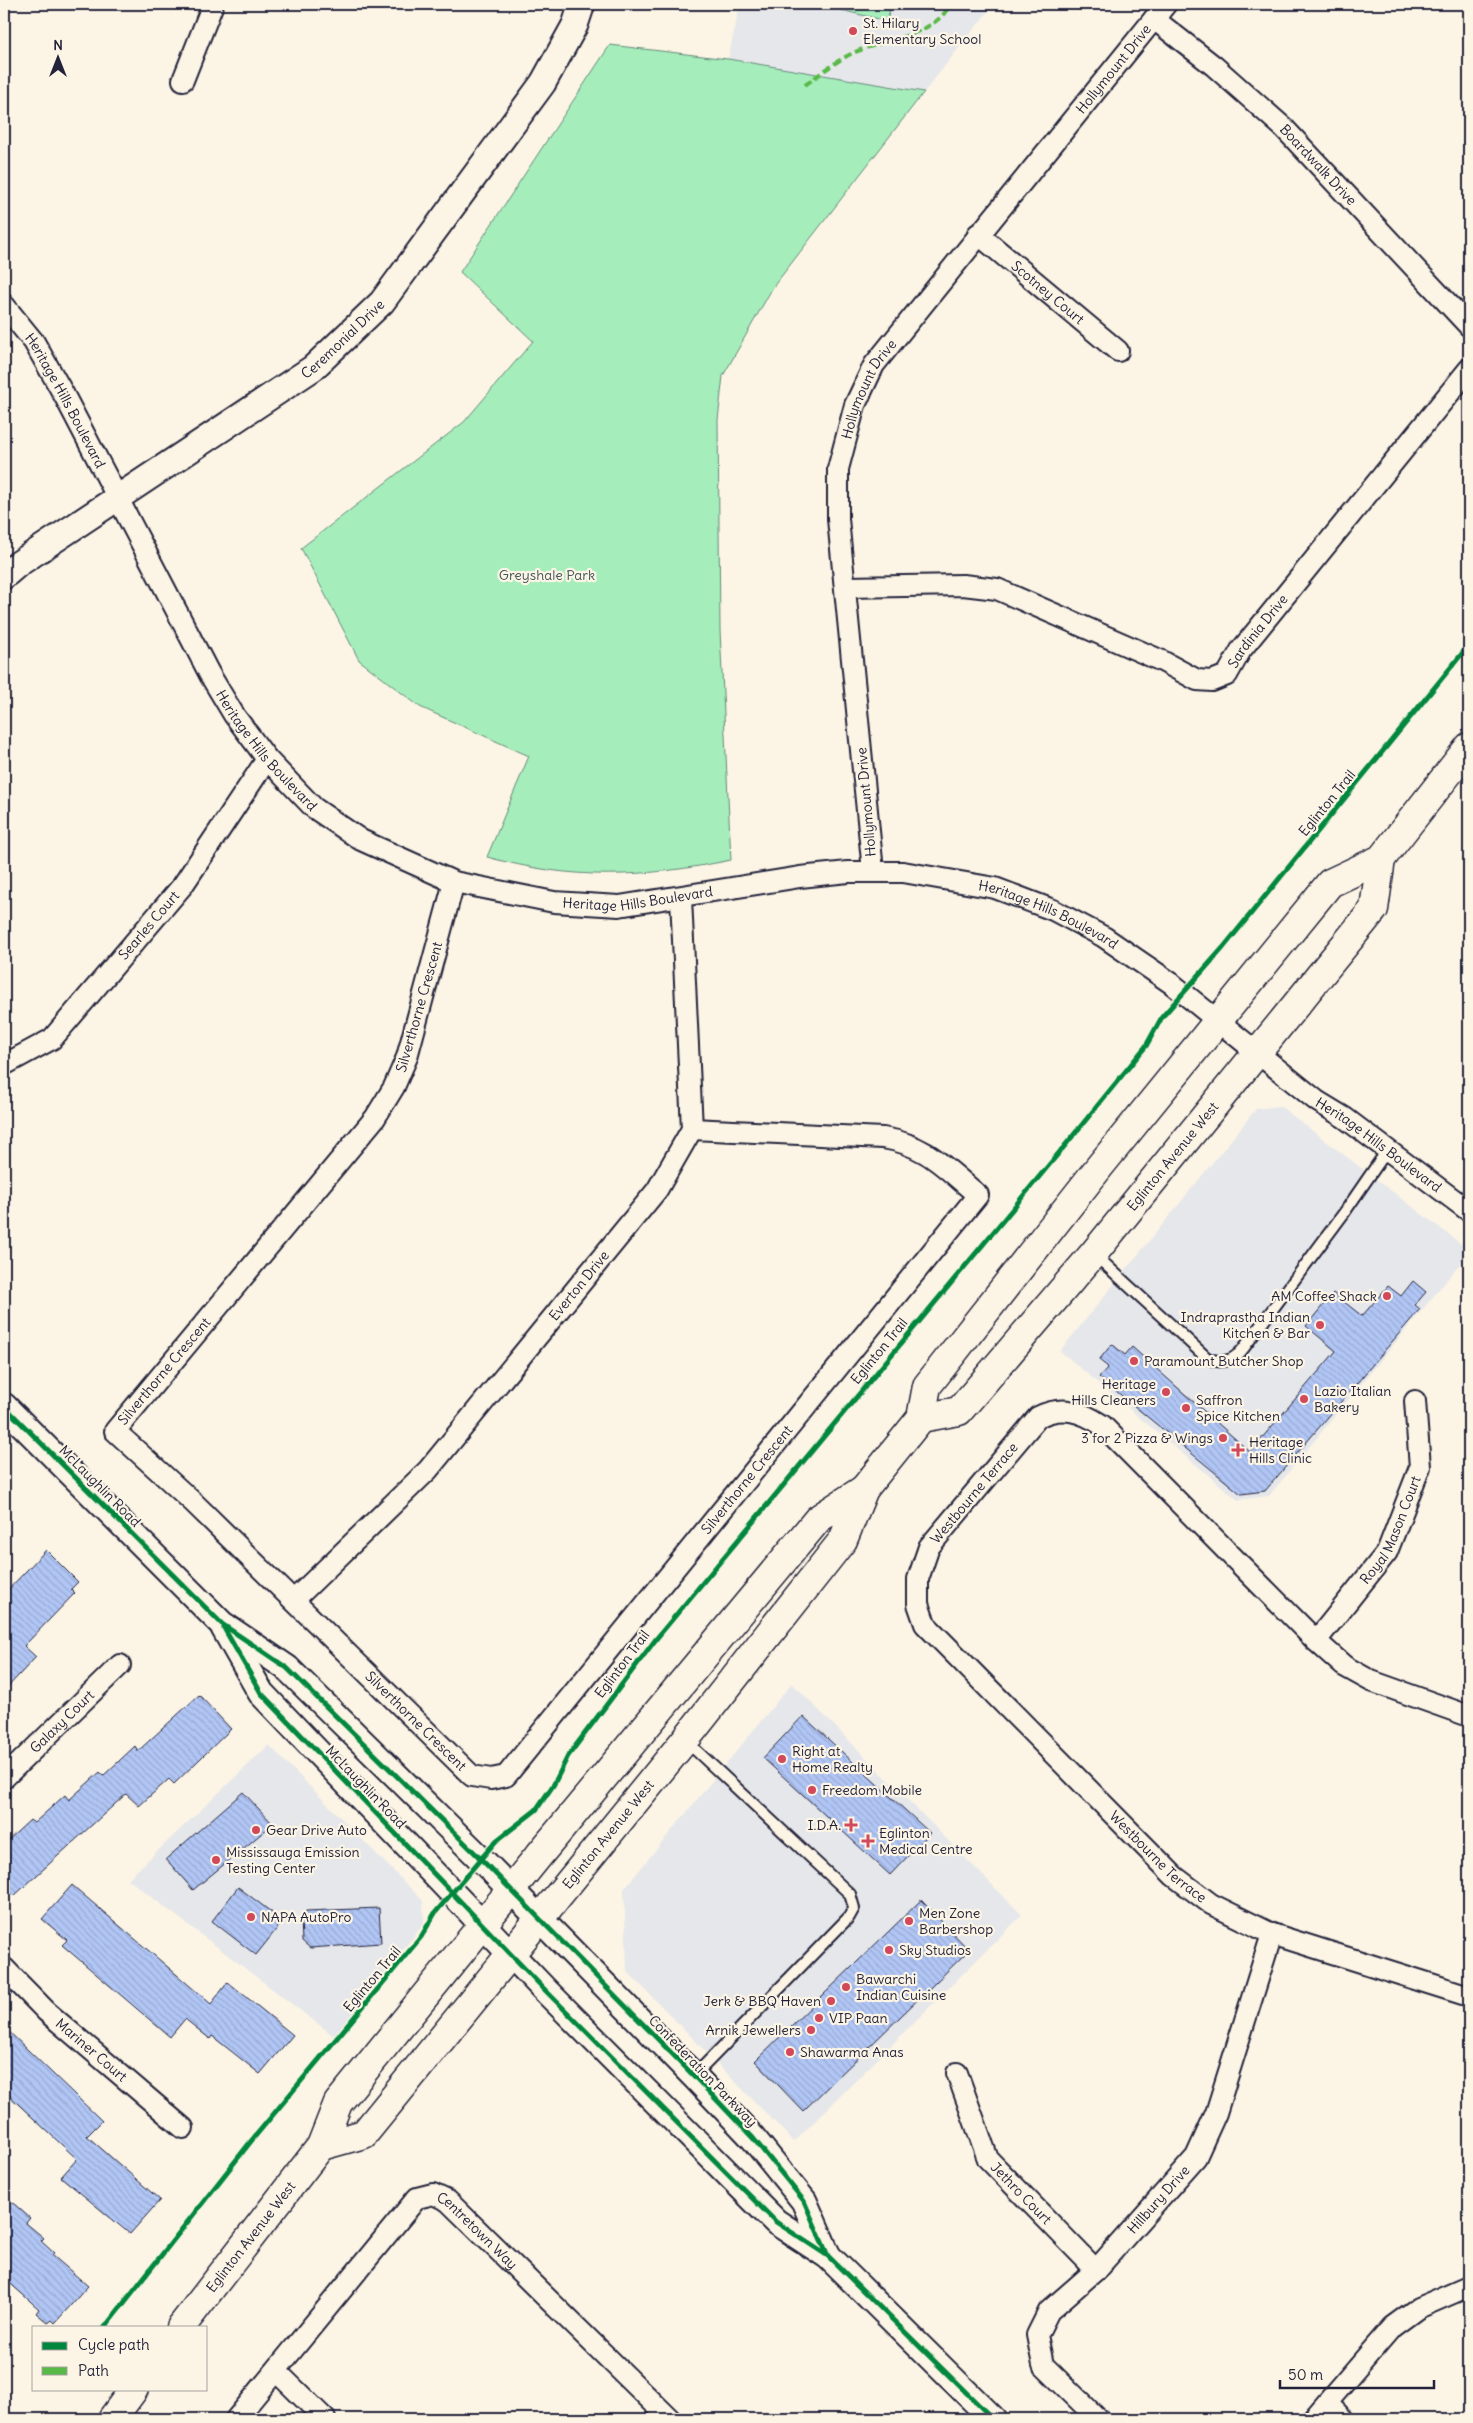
<svg xmlns="http://www.w3.org/2000/svg" width="1473" height="2423" viewBox="0 0 1473 2423" font-family="Delius,sans-serif">
<defs>
<pattern id="building-back-hatch" width="6" height="6" patternUnits="userSpaceOnUse" patternTransform="scale(1.25)"><rect width="6" height="6" fill="#b1c6f5"/><path d="M-1 5l2 2M0 0l6 6M5-1l2 2" fill="none" stroke="#98aad3"/></pattern>
</defs>
<rect width="100%" height="100%" fill="#fcf5e5"/>
<filter id="ink" filterUnits="userSpaceOnUse"><feTurbulence type="fractalNoise" baseFrequency=".02" numOctaves="2"/><feDisplacementMap in="SourceGraphic" scale="10" xChannelSelector="R" yChannelSelector="G"/><feConvolveMatrix kernelMatrix="1 2 1 2 8 2 1 2 1" color-interpolation-filters="sRGB"/></filter>
<g filter="url(#ink)">
<path fill="#e6e7ea" d="M 740,4 L 994,4 L 924,92 L 728,59 Z
M 1280,1106 L 1469,1250 L 1469,1253 L 1269,1496 L 1238,1500 L 1060,1351 L 1256,1109 Z
M 792,1683 L 1022,1915 L 794,2142 L 627,1971 L 624,1889 Z
M 269,1745 L 423,1901 L 424,1923 L 335,2037 L 128,1879 Z"/>
<path fill="#a5edba" stroke="#64887a" d="M 815,4 L 900,4 L 900,7 L 891,5 L 887,21 Z
M 610,45 L 728,59 L 924,92 L 773,287 L 723,376 L 718,420 L 720,630 L 731,860 C 644,878 573,881 487,857 L 529,756 L 420,707 L 359,660 L 301,548 L 464,422 L 533,341 L 460,272 Z"/>
<path fill="url(#building-back-hatch)" stroke="#22223b" d="M 1413,1281 L 1426,1292 L 1415,1305 L 1420,1309 L 1265,1491 L 1241,1494 L 1099,1377 L 1108,1367 L 1099,1360 L 1112,1344 L 1125,1355 L 1132,1347 L 1250,1452 L 1336,1351 L 1306,1326 L 1333,1293 L 1362,1316 L 1388,1286 L 1401,1296 Z
M 46,1550 L 78,1582 L 71,1589 L 75,1593 L 24,1646 L 36,1657 L 4,1691 L 4,1594 Z
M 199,1695 L 231,1729 L 174,1784 L 169,1779 L 139,1806 L 126,1794 L 14,1896 L 4,1885 L 4,1844 L 30,1820 L 34,1823 L 65,1795 L 69,1800 L 100,1772 L 103,1776 L 135,1746 L 138,1751 Z
M 803,1716 L 930,1833 L 890,1875 L 763,1758 Z
M 243,1792 L 273,1824 L 193,1890 L 166,1859 Z
M 72,1885 L 211,2004 L 228,1982 L 293,2035 L 260,2074 L 212,2036 L 210,2039 L 185,2019 L 170,2037 L 62,1945 L 67,1940 L 42,1919 Z
M 238,1887 L 283,1921 L 256,1955 L 212,1921 Z
M 921,1900 L 969,1950 L 803,2111 L 755,2061 Z
M 379,1908 L 381,1943 L 310,1948 L 302,1941 L 301,1919 L 306,1911 Z
M 4,2027 L 102,2121 L 87,2136 L 160,2200 L 130,2234 L 61,2177 L 77,2159 L 4,2091 Z
M 4,2195 L 30,2218 L 26,2223 L 44,2238 L 41,2241 L 54,2253 L 52,2255 L 88,2286 L 55,2323 L 52,2320 L 48,2323 L 36,2313 L 39,2309 L 4,2278 Z"/>
<g fill="none" stroke-linecap="round" stroke-linejoin="round">
<defs>
<path id="service" d="M 1094,1254 L 1207,1358 C 1221,1364 1233,1362 1243,1349 L 1344,1213 L 1388,1149
M 686,1741 L 850,1894 L 854,1908 L 849,1917 L 694,2076"/>
<g id="minor">
<path id="s1" d="M 1154,19 L 1214,66 L 1284,128 L 1469,326"/>
<path d="M 183,80 L 213,4"/>
<path id="s2" d="M 978,234 L 1118,351"/>
<path id="s3" d="M 4,305 L 34,342 L 64,395 L 210,675 L 234,715 L 267,759 L 314,808 L 361,840 L 454,882 L 554,902 L 619,906 L 800,877 L 848,872 L 903,872 L 995,888 L 1053,910 L 1104,937 L 1171,983 L 1317,1101 L 1345,1118 L 1469,1211"/>
<path id="s4" d="M 846,587 L 963,585 L 997,589 L 1162,661 L 1197,680 L 1212,681 L 1227,675 L 1241,650 L 1469,369"/>
<path id="s5" d="M 873,871 L 838,519 L 838,469 L 855,405 L 874,365 L 1166,4"/>
<path id="s6" d="M 454,882 L 407,1057 L 394,1087 L 375,1118 L 115,1431 L 194,1503 L 472,1776 L 491,1779 L 506,1776 L 978,1195 C 945,1168 927,1145 883,1138 L 692,1129"/>
<path id="s7" d="M 4,1065 L 52,1039 L 183,885 L 267,759"/>
<path id="s8" d="M 294,1600 L 428,1470 L 657,1190 L 692,1129 L 681,898"/>
<path id="s9" d="M 1316,1641 L 1387,1552 L 1420,1467 L 1415,1401"/>
<path id="s10" d="M 1469,1716 L 1371,1681 L 1344,1666 L 1316,1641 L 1102,1425 C 1081,1411 1062,1405 1038,1417 L 929,1547 L 918,1579 L 918,1604 L 925,1624 L 1174,1876 L 1211,1904 L 1272,1934 L 1469,1996"/>
<path id="s11" d="M 4,1778 L 120,1665"/>
<path id="s12" d="M 4,1968 L 47,2012 L 183,2128"/>
<path id="s13" d="M 957,2073 L 988,2159 L 1096,2270"/>
<path d="M 276,2371 L 325,2419"/>
<path d="M 1328,2404 L 1343,2419"/>
<path id="s14" d="M 236,2419 L 417,2198 L 433,2194 L 448,2201 L 670,2419"/>
<path id="s15" d="M 1098,2419 L 1043,2365 L 1037,2335 L 1049,2311 L 1096,2270 L 1196,2157 L 1216,2113 L 1272,1934"/>
<path d="M 1313,2419 L 1392,2327 L 1418,2308 L 1469,2286"/>
</g>
<g id="tertiary">
<path id="s16" d="M 4,576 L 18,564 L 313,368 L 382,302 L 543,83 L 575,25 L 582,4"/>
<path d="M 4,1406 L 222,1624 L 287,1668 L 476,1854 L 694,2076 L 753,2138 L 804,2201 L 828,2256"/>
<path d="M 224,1628 L 261,1693 L 546,1991 L 776,2222 L 828,2256 L 993,2419"/>
</g>
<g id="primary">
<path id="s17" d="M 921,1418 L 959,1411 L 1094,1253 L 1374,909 L 1381,859"/>
<path id="s18" d="M 321,2146 L 364,2134 L 685,1740 L 843,1540 L 864,1489 L 921,1418 L 927,1386 L 1100,1166 L 1330,883 L 1381,859 L 1469,747"/>
<path id="s19" d="M 181,2327 L 321,2146 L 338,2103 L 540,1854 L 818,1519 L 864,1489"/>
<path d="M 112,2419 L 134,2389"/>
</g>
</defs>
<use href="#service" stroke="#22223b" stroke-width="14"/>
<use href="#minor" stroke="#22223b" stroke-width="24"/>
<use href="#tertiary" stroke="#22223b" stroke-width="29"/>
<use href="#primary" stroke="#22223b" stroke-width="31"/>
<use href="#service" stroke="#fcf5e5" stroke-width="10"/>
<use href="#minor" stroke="#fcf5e5" stroke-width="20"/>
<use href="#tertiary" stroke="#fcf5e5" stroke-width="25"/>
<use href="#primary" stroke="#fcf5e5" stroke-width="28"/>
<path stroke="#58b947" stroke-width="4" stroke-dasharray="8 4" stroke-linecap="butt" d="M 805,85 C 820,74 836,61 853,53 C 881,40 936,36 950,4"/>
<defs>
<path id="cycleway" d="M 4,1406 L 222,1624 L 287,1668 L 476,1854 L 694,2076 L 753,2138 L 804,2201 L 828,2256
M 224,1628 L 261,1693 L 546,1991 L 776,2222 L 828,2256 L 993,2419
M 105,2327 L 252,2140 L 421,1937 L 435,1913 L 496,1841 L 536,1810 L 554,1784 L 568,1756 L 656,1639 L 1063,1148 L 1146,1046 L 1162,1017 L 1223,948 L 1469,645"/>
</defs>
<use href="#cycleway" stroke="#fcf5e5" stroke-width="8"/>
<use href="#cycleway" stroke="#00873e" stroke-width="5"/>
</g>
</g>
<g fill="#d1495b" stroke="#fcf5e5" stroke-width="2">
<circle cx="853" cy="31" r="5"/>
<circle cx="1387" cy="1296" r="5"/>
<circle cx="1320" cy="1325" r="5"/>
<circle cx="1134" cy="1361" r="5"/>
<circle cx="1166" cy="1392" r="5"/>
<circle cx="1304" cy="1399" r="5"/>
<circle cx="1186" cy="1408" r="5"/>
<circle cx="1223" cy="1438" r="5"/>
<path d="M1235.5 1442.5h5v5h5v5h-5v5h-5v-5h-5v-5h5z"/>
<circle cx="782" cy="1759" r="5"/>
<circle cx="812" cy="1790" r="5"/>
<path d="M848.5 1817.5h5v5h5v5h-5v5h-5v-5h-5v-5h5z"/>
<circle cx="256" cy="1830" r="5"/>
<path d="M865.5 1833.5h5v5h5v5h-5v5h-5v-5h-5v-5h5z"/>
<circle cx="216" cy="1860" r="5"/>
<circle cx="251" cy="1917" r="5"/>
<circle cx="909" cy="1921" r="5"/>
<circle cx="889" cy="1950" r="5"/>
<circle cx="846" cy="1987" r="5"/>
<circle cx="831" cy="2001" r="5"/>
<circle cx="819" cy="2018" r="5"/>
<circle cx="811" cy="2030" r="5"/>
<circle cx="790" cy="2052" r="5"/>
</g>
<g text-anchor="middle" dominant-baseline="central" stroke-width="4.5" stroke-linejoin="round" paint-order="stroke">
<g font-size="14" fill="#22223b" stroke="#fcf5e5" text-anchor="start">
<text x="863" y="23">St. Hilary<tspan x="863" dy="16">Elementary School</tspan></text>
<text x="1377" y="1296" text-anchor="end">AM Coffee Shack</text>
<text x="1310" y="1317" text-anchor="end">Indraprastha Indian<tspan x="1310" dy="16">Kitchen &amp; Bar</tspan></text>
<text x="1144" y="1361">Paramount Butcher Shop</text>
<text x="1156" y="1384" text-anchor="end">Heritage<tspan x="1156" dy="16">Hills Cleaners</tspan></text>
<text x="1314" y="1391">Lazio Italian<tspan x="1314" dy="16">Bakery</tspan></text>
<text x="1196" y="1400">Saffron<tspan x="1196" dy="16">Spice Kitchen</tspan></text>
<text x="1213" y="1438" text-anchor="end">3 for 2 Pizza &amp; Wings</text>
<text x="1249" y="1442">Heritage<tspan x="1249" dy="16">Hills Clinic</tspan></text>
<text x="792" y="1751">Right at<tspan x="792" dy="16">Home Realty</tspan></text>
<text x="822" y="1790">Freedom Mobile</text>
<text x="841" y="1825" text-anchor="end">I.D.A.</text>
<text x="266" y="1830">Gear Drive Auto</text>
<text x="879" y="1833">Eglinton<tspan x="879" dy="16">Medical Centre</tspan></text>
<text x="226" y="1852">Mississauga Emission<tspan x="226" dy="16">Testing Center</tspan></text>
<text x="919" y="1913">Men Zone<tspan x="919" dy="16">Barbershop</tspan></text>
<text x="261" y="1917">NAPA AutoPro</text>
<text x="899" y="1950">Sky Studios</text>
<text x="856" y="1979">Bawarchi<tspan x="856" dy="16">Indian Cuisine</tspan></text>
<text x="821" y="2001" text-anchor="end">Jerk &amp; BBQ Haven</text>
<text x="829" y="2018">VIP Paan</text>
<text x="801" y="2030" text-anchor="end">Arnik Jewellers</text>
<text x="800" y="2052">Shawarma Anas</text>
</g>
<g font-size="14" fill="#22223b" stroke="#fcf5e5">
<text stroke="none"><textPath href="#s5" startOffset="895">Hollymount Drive</textPath></text>
<text stroke="none"><textPath href="#s1" startOffset="220">Boardwalk Drive</textPath></text>
<text stroke="none"><textPath href="#s2" startOffset="91">Scotney Court</textPath></text>
<text stroke="none"><textPath href="#s16" startOffset="414">Ceremonial Drive</textPath></text>
<text stroke="none"><textPath href="#s5" startOffset="490">Hollymount Drive</textPath></text>
<text stroke="none"><textPath href="#s3" startOffset="114">Heritage Hills Boulevard</textPath></text>
<text stroke="none"><textPath href="#s4" startOffset="456">Sardinia Drive</textPath></text>
<text stroke="none"><textPath href="#s3" startOffset="519">Heritage Hills Boulevard</textPath></text>
<text transform="translate(866 802) rotate(-95)">Hollymount Drive</text>
<text transform="translate(1327 803) rotate(-51)">Eglinton Trail</text>
<text stroke="none"><textPath href="#s3" startOffset="939">Heritage Hills Boulevard</textPath></text>
<text stroke="none"><textPath href="#s3" startOffset="1359">Heritage Hills Boulevard</textPath></text>
<text stroke="none"><textPath href="#s7" startOffset="204">Searles Court</textPath></text>
<text transform="translate(419 1007) rotate(-74)">Silverthorne Crescent</text>
<text stroke="none"><textPath href="#s3" startOffset="1764">Heritage Hills Boulevard</textPath></text>
<text stroke="none"><textPath href="#s17" startOffset="371">Eglinton Avenue West</textPath></text>
<text stroke="none"><textPath href="#s8" startOffset="425">Everton Drive</textPath></text>
<text transform="translate(879 1351) rotate(-51)">Eglinton Trail</text>
<text transform="translate(164 1371) rotate(-50)">Silverthorne Crescent</text>
<text stroke="none"><textPath href="#s6" startOffset="1570">Silverthorne Crescent</textPath></text>
<text transform="translate(100 1486) rotate(45)">McLaughlin Road</text>
<text transform="translate(974 1493) rotate(-50)">Westbourne Terrace</text>
<text stroke="none"><textPath href="#s9" startOffset="135">Royal Mason Court</textPath></text>
<text transform="translate(622 1664) rotate(-53)">Eglinton Trail</text>
<text stroke="none"><textPath href="#s11" startOffset="81">Galaxy Court</textPath></text>
<text stroke="none"><textPath href="#s6" startOffset="1075">Silverthorne Crescent</textPath></text>
<text transform="translate(366 1787) rotate(46)">McLaughlin Road</text>
<text stroke="none"><textPath href="#s18" startOffset="431">Eglinton Avenue West</textPath></text>
<text stroke="none"><textPath href="#s10" startOffset="1124">Westbourne Terrace</textPath></text>
<text transform="translate(372 1979) rotate(-50)">Eglinton Trail</text>
<text stroke="none"><textPath href="#s12" startOffset="120">Mariner Court</textPath></text>
<text transform="translate(703 2071) rotate(46)">Confederation Parkway</text>
<text stroke="none"><textPath href="#s13" startOffset="139">Jethro Court</textPath></text>
<text stroke="none"><textPath href="#s15" startOffset="291">Hillbury Drive</textPath></text>
<text stroke="none"><textPath href="#s14" startOffset="360">Centretown Way</textPath></text>
<text stroke="none"><textPath href="#s19" startOffset="114">Eglinton Avenue West</textPath></text>
</g>
<g font-size="14" fill="#43555b" stroke="#fcf5e5">
<text x="547" y="575">Greyshale Park</text>
</g>
</g>
<rect width="1473" height="2423" fill="none" stroke="#fcf5e5" stroke-width="20"/>
<rect x="10" y="10" width="1453" height="2403" fill="none" stroke="#22223b" stroke-width="2" filter="url(#ink)"/>
<rect x="32" y="2326" width="175" height="65" fill="#fcf5e5" stroke="#a5a1a1"/>
<rect x="42" y="2342" width="25" height="8" fill="#00873e" stroke="#a5a1a1"/>
<text x="78" y="2350" font-size="15" fill="#22223b">Cycle path</text>
<rect x="42" y="2367" width="25" height="8" fill="#58b947" stroke="#a5a1a1"/>
<text x="78" y="2376" font-size="15" fill="#22223b">Path</text>
<g transform="translate(58 58)" stroke="#fcf5e5" stroke-width="4" paint-order="stroke">
<path d="M0-4L9 19L0 12L-9 19Z" fill="#22223b"/>
<text y="-8" font-size="14" font-weight="bold" text-anchor="middle" fill="#22223b">N</text>
</g>
<path d="M1280 2380v8h154v-8" fill="none" stroke="#22223b" stroke-width="2.5"/>
<text x="1288" y="2380" font-size="15" fill="#22223b" stroke="#fcf5e5" stroke-width="4" paint-order="stroke">50 m</text>
</svg>
